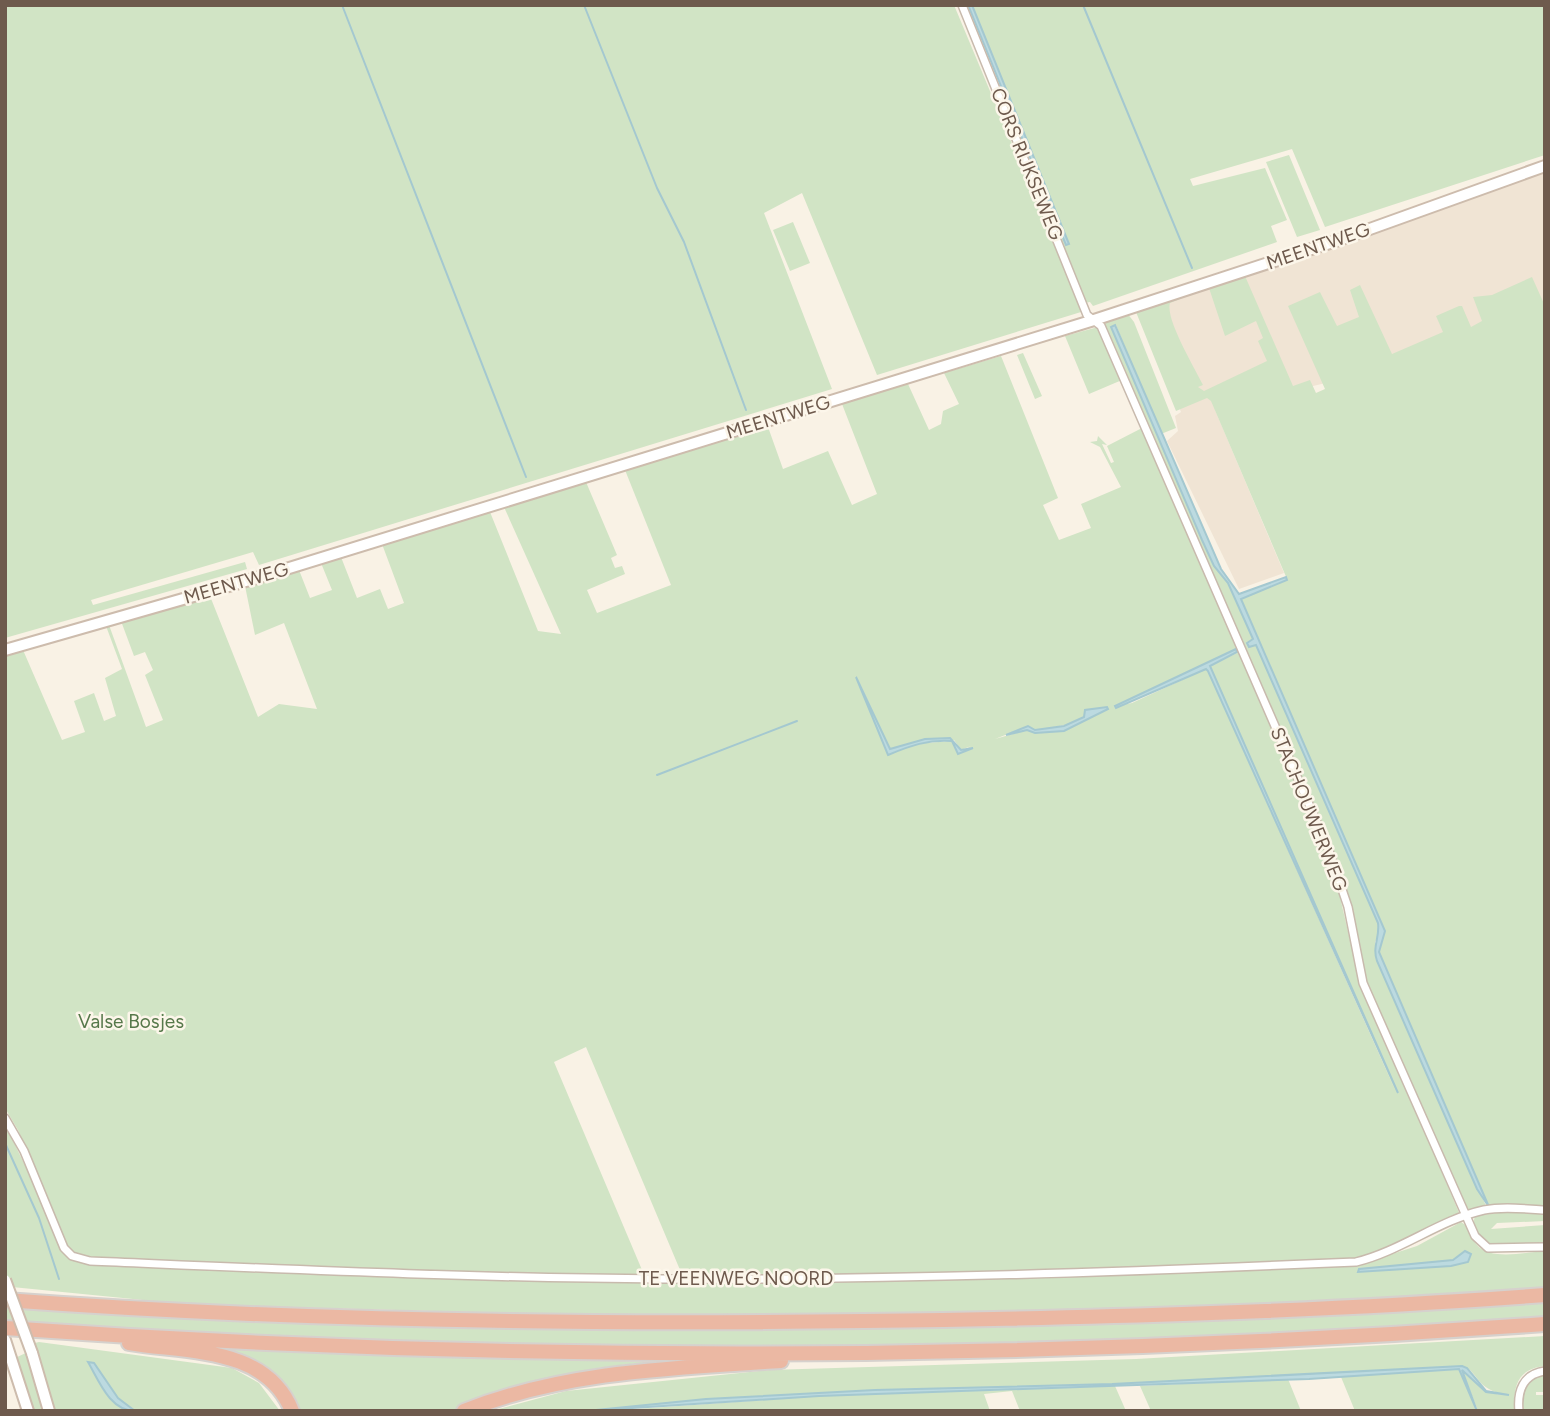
<svg xmlns="http://www.w3.org/2000/svg" width="1550" height="1416" viewBox="0 0 1550 1416" font-family="Figtree,sans-serif">
<rect width="100%" height="100%" fill="#f9f2e5"/>
<path fill="#f0e4d4" d="M 1545,170 L 1545,311 L 1490,343 L 1215,410 L 1284,573 L 1239,589 L 1167,441 L 1178,431 L 1175,416 L 1181,412 L 1139,302 Z"/>
<path fill="#d1e4c5" fill-rule="evenodd" d="M 5,5 L 954,5 L 1051,237 L 1061,233 L 1067,245 L 1069,244 L 972,5 L 1545,5 L 1545,155 L 1325,227 L 1292,149 L 1190,179 L 1193,186 L 1265,168 L 1287,220 L 1271,226 L 1277,242 L 1093,306 L 1090,302 L 1079,304 L 1081,312 L 877,375 L 802,193 L 764,213 L 832,389 L 259,565 L 253,552 L 91,600 L 93,605 L 245,562 L 247,569 L 5,638 Z
M 1289,155 L 1320,230 L 1297,237 L 1266,162 Z
M 793,222 L 810,263 L 790,271 L 773,230 Z
M 1245,276 L 1293,386 L 1310,380 L 1316,393 L 1325,389 L 1288,306 L 1320,292 L 1337,326 L 1359,317 L 1350,290 L 1360,285 L 1392,354 L 1443,332 L 1436,316 L 1459,306 L 1462,306 L 1471,327 L 1482,321 L 1473,297 L 1492,295 L 1532,277 L 1545,306 L 1545,1208 L 1489,1207 L 1378,951 L 1385,931 L 1241,598 L 1287,579 L 1211,401 L 1207,398 L 1176,411 L 1136,312 L 1197,292 L 1170,303 C 1165,319 1195,368 1203,385 L 1198,387 L 1204,391 L 1267,361 L 1258,341 L 1263,338 L 1256,321 L 1225,336 L 1209,288 Z
M 1127,313 L 1134,322 L 1176,428 L 1161,434 L 1116,325 L 1111,327 L 1214,566 L 1228,583 L 1254,639 L 1247,644 L 1249,647 L 1256,645 L 1378,923 L 1380,932 L 1375,942 L 1395,1003 L 1487,1208 L 1469,1210 L 1462,1199 L 1367,987 L 1350,904 L 1340,873 L 1109,337 L 1105,324 L 1108,320 Z
M 1098,327 L 1122,380 L 1089,394 L 1065,336 Z
M 1023,353 L 1042,396 L 1035,399 L 1017,355 Z
M 1001,356 L 1058,498 L 1043,505 L 1059,540 L 1091,528 L 1081,504 L 1121,487 L 1100,447 L 1090,442 L 1097,441 L 1098,436 L 1107,445 L 1102,444 L 1111,463 L 1114,462 L 1107,446 L 1142,428 L 1334,871 L 1358,975 L 1460,1215 L 1365,1258 L 1092,1271 L 683,1277 L 586,1047 L 554,1062 L 645,1277 L 447,1273 L 89,1258 L 73,1253 L 66,1246 L 18,1130 L 5,1108 L 5,654 L 23,650 L 62,740 L 85,732 L 74,701 L 94,693 L 104,721 L 116,716 L 105,678 L 122,669 L 106,626 L 109,625 L 146,727 L 163,720 L 145,675 L 153,670 L 145,652 L 134,656 L 121,621 L 210,596 L 258,717 L 279,704 L 317,709 L 284,623 L 255,635 L 245,586 L 299,570 L 310,598 L 332,590 L 321,563 L 341,557 L 357,598 L 380,589 L 388,609 L 404,603 L 382,544 L 490,512 L 538,631 L 561,634 L 504,507 L 586,482 L 617,555 L 611,558 L 615,568 L 622,566 L 625,574 L 587,590 L 597,613 L 671,585 L 625,470 L 768,427 L 783,469 L 828,451 L 852,505 L 877,494 L 842,404 L 908,384 L 929,430 L 941,424 L 943,411 L 959,404 L 944,373 ZM 1235,650 L 1237,653 L 1210,666 L 1397,1094 L 1208,671 L 1206,669 L 1132,703 L 1115,706 ZM 861,686 L 890,749 L 925,739 L 954,740 L 961,750 L 971,746 L 958,753 L 952,741 L 913,744 L 889,754 ZM 1107,707 L 1108,709 L 1064,731 L 1035,733 L 1027,730 L 995,739 L 1028,726 L 1035,731 L 1074,723 L 1091,711 Z
M 5,1124 L 69,1257 L 87,1264 L 629,1280 L 1361,1264 L 1417,1246 L 1461,1222 C 1471,1227 1470,1238 1477,1245 C 1490,1261 1527,1252 1545,1251 L 1545,1288 L 1167,1310 L 658,1317 L 240,1306 L 153,1301 L 12,1287 L 5,1271 ZM 1465,1251 L 1468,1262 L 1426,1268 L 1359,1269 L 1453,1260 Z
M 1512,1211 L 1545,1213 L 1545,1221 L 1497,1223 L 1491,1229 L 1545,1225 L 1545,1243 C 1525,1244 1463,1255 1475,1216 Z
M 1545,1299 L 1545,1320 C 1282,1335 1019,1349 756,1349 C 505,1350 255,1337 5,1322 L 5,1305 C 235,1315 464,1328 694,1329 C 978,1331 1261,1317 1545,1299 Z
M 1545,1336 L 1545,1366 C 1517,1369 1513,1386 1515,1411 L 1478,1411 L 1462,1370 C 1481,1376 1473,1395 1509,1395 C 1473,1390 1480,1371 1462,1366 L 1112,1384 L 875,1390 L 706,1399 L 586,1411 L 491,1411 L 566,1391 L 769,1370 L 1136,1359 Z
M 39,1342 L 232,1368 L 259,1383 L 280,1411 L 135,1411 L 118,1398 L 89,1362 L 103,1390 L 125,1411 L 53,1411 L 35,1343 Z
M 219,1349 L 653,1362 C 586,1367 515,1381 454,1411 L 296,1411 L 291,1400 Z
M 28,1352 L 46,1411 L 33,1411 L 15,1358 Z
M 1460,1369 L 1477,1411 L 1355,1411 L 1341,1377 Z
M 1538,1376 L 1545,1376 L 1545,1392 L 1536,1392 L 1536,1395 L 1545,1395 L 1545,1411 L 1523,1411 C 1522,1395 1523,1384 1538,1376 Z
M 1288,1379 L 1301,1411 L 1151,1411 L 1140,1386 Z
M 1115,1386 L 1126,1411 L 1020,1411 L 1012,1391 L 984,1394 L 990,1411 L 608,1411 L 819,1396 Z"/>
<path fill="#bcdae0" stroke="#a4c8d0" stroke-width="2" d="M 968,5 L 972,5 L 1069,244 L 1066,245 L 1052,212 Z
M 1115,325 L 1221,569 L 1239,594 L 1286,577 L 1287,580 L 1241,599 L 1385,931 L 1379,952 L 1489,1207 L 1477,1189 L 1377,961 C 1372,946 1380,938 1378,923 L 1256,645 L 1249,647 L 1247,643 L 1253,639 L 1228,583 L 1214,566 L 1202,540 L 1111,327 Z
M 1236,649 L 1237,652 L 1210,666 L 1398,1093 L 1208,671 L 1206,669 L 1116,708 L 1115,706 Z
M 856,677 L 890,749 L 925,739 L 950,738 L 961,750 L 973,748 L 958,754 L 952,741 C 929,739 909,746 888,755 Z
M 1107,707 L 1108,709 L 1064,731 L 1035,733 L 1027,730 L 1006,735 L 1028,726 L 1035,730 L 1064,726 L 1084,717 L 1085,710 Z
M 1465,1251 L 1471,1254 L 1468,1262 L 1451,1266 L 1358,1272 L 1359,1269 L 1453,1260 Z
M 88,1362 L 94,1363 L 118,1398 L 135,1411 C 110,1411 99,1381 88,1362 Z
M 1462,1366 L 1467,1368 L 1486,1391 L 1509,1395 L 1486,1392 L 1462,1370 L 1477,1411 L 1459,1369 L 1309,1379 L 819,1396 L 586,1411 L 706,1399 L 875,1390 L 1112,1384 Z"/>
<g fill="none" stroke-linecap="round" stroke-linejoin="round">
<path stroke="#a4c8d0" stroke-width="2" d="M 342,5 L 526,477
M 584,5 L 657,188 L 684,242 L 746,410
M 1083,5 L 1192,268
M 657,775 L 797,721
M 5,1143 L 39,1218 L 59,1279"/>
<defs>
<path id="street" d="M 962,5 L 1087,315 L 1101,326 L 1328,848 L 1348,907 L 1363,983 L 1475,1236 L 1488,1248 L 1545,1247
M 5,1118 L 24,1151 L 64,1248 L 72,1256 L 90,1261 C 281,1269 472,1278 663,1279 C 894,1280 1125,1272 1356,1262 C 1401,1251 1439,1220 1484,1210 C 1504,1206 1525,1209 1545,1210
M 1519,1411 C 1517,1391 1523,1374 1545,1371"/>
<path id="secondary" d="M 5,650 L 260,577 L 1094,320 L 1342,239 L 1545,166
M 5,1340 L 28,1411
M 32,1353 L 49,1411"/>
<path id="highway" d="M 5,1300 C 291,1321 577,1325 864,1321 C 1091,1318 1318,1312 1545,1295
M 5,1328 C 517,1364 1033,1361 1545,1324
M 129,1343 C 187,1353 266,1346 292,1411
M 464,1411 C 565,1371 673,1368 781,1361"/>
</defs>
<use href="#street" stroke="#c8baad" stroke-width="10"/>
<use href="#secondary" stroke="#cdbcad" stroke-width="14"/>
<use href="#highway" stroke="#d6d1cd" stroke-width="18"/>
<use href="#street" stroke="#fff" stroke-width="7"/>
<use href="#secondary" stroke="#fff" stroke-width="10"/>
<use href="#highway" stroke="#ebb8a3" stroke-width="14"/>
<defs>
<path id="secondary-bridge" d="M 5,1280 L 32,1353"/>
</defs>
<use href="#secondary-bridge" stroke="#cdbcad" stroke-width="14" stroke-linecap="butt"/>
<use href="#secondary-bridge" stroke="#fff" stroke-width="10"/>
</g>
<g text-anchor="middle" dominant-baseline="central" stroke-width="5" stroke-linejoin="round" paint-order="stroke">
<g font-size="19" fill="#6e5a4d" stroke="#fcf6ea">
<text transform="translate(1027 164) rotate(68)">CORS RIJKSEWEG</text>
<text transform="translate(1318 246) rotate(-19)">MEENTWEG</text>
<text transform="translate(778 417) rotate(-17)">MEENTWEG</text>
<text transform="translate(236 583) rotate(-16)">MEENTWEG</text>
<text transform="translate(1309 809) rotate(68)">STACHOUWERWEG</text>
<text x="736" y="1278">TE VEENWEG NOORD</text>
</g>
<g font-size="19" fill="#56784a" stroke="#fcf6ea">
<text x="131" y="1021">Valse Bosjes</text>
</g>
</g>
<rect width="1550" height="1416" fill="none" stroke="#6e5a4d" stroke-width="14"/>
</svg>
